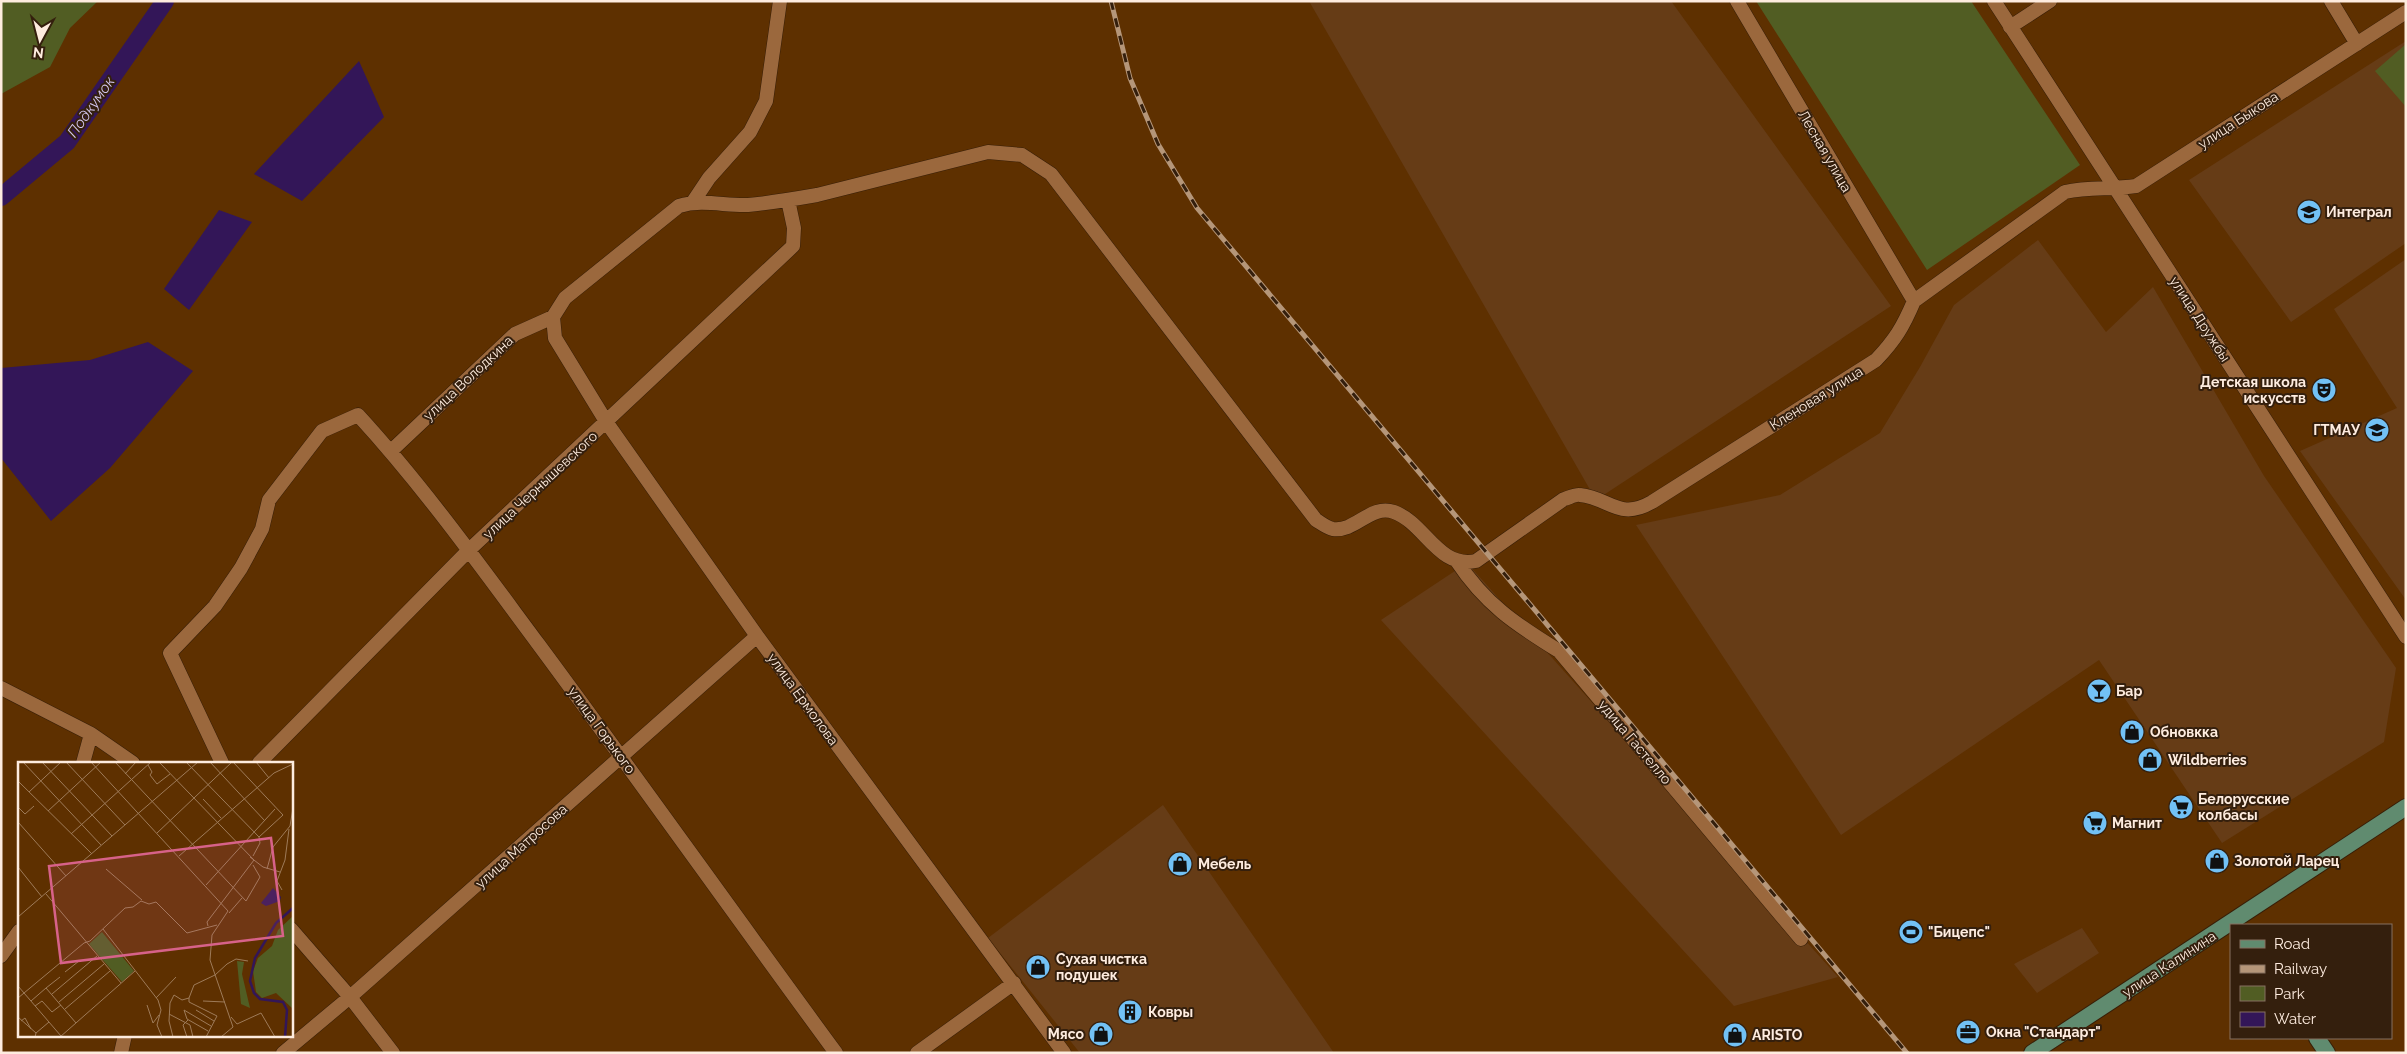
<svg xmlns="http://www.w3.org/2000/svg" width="2407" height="1054" viewBox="0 0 2407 1054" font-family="Raleway,sans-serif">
<rect width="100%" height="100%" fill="#5e3000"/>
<path fill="#663c16" d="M 1309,1 L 1671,1 L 1891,306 L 1596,500 Z
M 2406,41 L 2406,243 L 2291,322 L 2189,180 Z
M 2038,240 L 2106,332 L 2153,287 L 2264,476 L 2396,668 L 2384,742 L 2222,843 L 2099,660 L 1841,835 L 1636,525 L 1780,495 L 1880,433 L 1920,367 L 1954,305 Z
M 2406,259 L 2406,600 L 2300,451 L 2397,408 L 2334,309 Z
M 1467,563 L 1838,977 L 1734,1006 L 1381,620 Z
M 1163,805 L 1334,1053 L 1080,1053 L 988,938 Z
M 2082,928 L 2099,953 L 2037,993 L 2014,964 Z"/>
<path fill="#515d23" d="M 1,1 L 98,1 L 70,28 L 50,67 L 1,94 Z
M 1756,1 L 1971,1 L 2080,165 L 1927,270 Z
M 2406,44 L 2406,107 L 2375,71 Z"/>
<path fill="#331658" d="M 359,61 L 384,117 L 302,201 L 254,174 Z
M 219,210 L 252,222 L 189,310 L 164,289 Z
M 148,342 L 193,371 L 110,468 L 51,521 L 1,458 L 1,368 L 90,360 Z"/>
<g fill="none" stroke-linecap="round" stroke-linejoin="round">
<path stroke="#331658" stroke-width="18" d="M 1,197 L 67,142 L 165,1"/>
<defs>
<path id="minor" d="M 1737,1 L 1914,301
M 1994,1 L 2406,637
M 2331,1 L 2357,44
M 2010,27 L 2050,1
M 693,202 L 709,178 L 750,132 L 766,101 L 780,1
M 391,451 L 515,334 L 553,317
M 1456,560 C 1485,604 1515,624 1559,651 L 1801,939
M 1,688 L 91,734 L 133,763
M 83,763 L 91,734
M 222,763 L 170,653 L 215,606 L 241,568 L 262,529 L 269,500 L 322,431 L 358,415 C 424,487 481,567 539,645 C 639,780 736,917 836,1053
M 259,763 L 469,550 L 793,246 L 794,228 L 788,200
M 291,929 L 350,997 L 393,1053
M 1,956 L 19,931
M 121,1053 L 125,1035
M 283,1053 L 350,997 L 757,636
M 917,1053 L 1014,983
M 1064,1053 L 757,636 L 607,423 L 555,338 L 553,317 L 565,298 L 679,206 C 702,199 725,206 748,205 C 771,203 794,199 817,195 L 988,152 L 1022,155 L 1051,174 L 1316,520 C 1321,523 1327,528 1333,529 C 1356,532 1370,504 1394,512 C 1425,523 1438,569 1476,561 L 1564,499 C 1569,498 1575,494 1580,495 C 1610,498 1619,521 1652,502 L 1876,360 C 1895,340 1903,327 1914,301 L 2065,192 C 2089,186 2111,190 2136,186 L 2406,12"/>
<path id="major" d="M 2317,1038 L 2327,1053
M 2032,1053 L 2406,807"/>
</defs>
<use href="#minor" stroke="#371e07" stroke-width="15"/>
<use href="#major" stroke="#371e07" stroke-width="18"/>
<use href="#minor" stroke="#9b683d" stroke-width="14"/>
<use href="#major" stroke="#608b6f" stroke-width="16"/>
<defs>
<path id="rail" d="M 1111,1 L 1130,78 L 1158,144 L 1197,208 L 1907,1053"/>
</defs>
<use href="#rail" stroke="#b59679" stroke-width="5"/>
<use href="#rail" stroke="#341f0d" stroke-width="3" stroke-dasharray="9" stroke-linecap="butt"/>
</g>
<defs>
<symbol id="university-disc" viewBox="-11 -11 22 22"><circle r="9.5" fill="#72c1f5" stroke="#341f0d"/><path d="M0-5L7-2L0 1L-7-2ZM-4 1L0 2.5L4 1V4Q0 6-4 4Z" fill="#111"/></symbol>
<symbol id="theatre-disc" viewBox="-11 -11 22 22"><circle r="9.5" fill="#72c1f5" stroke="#341f0d"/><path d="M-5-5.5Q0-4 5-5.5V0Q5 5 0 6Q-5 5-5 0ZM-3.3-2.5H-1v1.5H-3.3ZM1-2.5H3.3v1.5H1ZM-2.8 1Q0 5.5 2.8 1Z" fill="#111"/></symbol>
<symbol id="bar-disc" viewBox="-11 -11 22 22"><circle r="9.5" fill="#72c1f5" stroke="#341f0d"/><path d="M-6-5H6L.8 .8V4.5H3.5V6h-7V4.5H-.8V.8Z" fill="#111"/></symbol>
<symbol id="shop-disc" viewBox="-11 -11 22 22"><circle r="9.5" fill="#72c1f5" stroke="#341f0d"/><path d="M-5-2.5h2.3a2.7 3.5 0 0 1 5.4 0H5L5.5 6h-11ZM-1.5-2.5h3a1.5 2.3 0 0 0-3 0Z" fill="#111"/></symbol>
<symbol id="supermarket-disc" viewBox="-11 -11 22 22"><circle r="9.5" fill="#72c1f5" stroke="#341f0d"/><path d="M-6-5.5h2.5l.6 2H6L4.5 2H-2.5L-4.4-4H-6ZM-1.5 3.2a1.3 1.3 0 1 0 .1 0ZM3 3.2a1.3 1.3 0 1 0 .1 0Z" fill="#111"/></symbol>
<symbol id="stadium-disc" viewBox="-11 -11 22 22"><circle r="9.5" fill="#72c1f5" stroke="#341f0d"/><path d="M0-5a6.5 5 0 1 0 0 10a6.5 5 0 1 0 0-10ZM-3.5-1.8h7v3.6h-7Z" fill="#111"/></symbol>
<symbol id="building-disc" viewBox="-11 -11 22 22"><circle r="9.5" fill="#72c1f5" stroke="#341f0d"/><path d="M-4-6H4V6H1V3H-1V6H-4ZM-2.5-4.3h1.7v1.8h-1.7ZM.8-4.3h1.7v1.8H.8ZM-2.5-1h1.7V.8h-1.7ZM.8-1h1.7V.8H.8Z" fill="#111"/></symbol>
<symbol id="office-disc" viewBox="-11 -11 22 22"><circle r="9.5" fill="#72c1f5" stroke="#341f0d"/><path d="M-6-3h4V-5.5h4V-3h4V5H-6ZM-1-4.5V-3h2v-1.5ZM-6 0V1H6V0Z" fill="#111"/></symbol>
</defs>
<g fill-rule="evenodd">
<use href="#university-disc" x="2295" y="198" width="28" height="28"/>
<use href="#theatre-disc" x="2310" y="376" width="28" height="28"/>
<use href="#university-disc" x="2363" y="416" width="28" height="28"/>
<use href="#bar-disc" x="2085" y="677" width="28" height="28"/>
<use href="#shop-disc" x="2118" y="718" width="28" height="28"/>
<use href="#shop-disc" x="2136" y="746" width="28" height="28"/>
<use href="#supermarket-disc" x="2167" y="793" width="28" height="28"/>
<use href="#supermarket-disc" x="2081" y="809" width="28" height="28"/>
<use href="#shop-disc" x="2203" y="847" width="28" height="28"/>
<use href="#shop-disc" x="1166" y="850" width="28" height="28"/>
<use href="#stadium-disc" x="1897" y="918" width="28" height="28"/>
<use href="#shop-disc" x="1024" y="953" width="28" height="28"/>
<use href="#building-disc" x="1116" y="998" width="28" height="28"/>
<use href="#office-disc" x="1954" y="1018" width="28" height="28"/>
<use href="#shop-disc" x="1087" y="1020" width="28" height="28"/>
<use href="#shop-disc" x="1721" y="1021" width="28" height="28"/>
</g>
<g text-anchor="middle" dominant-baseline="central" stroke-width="4" stroke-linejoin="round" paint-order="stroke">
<g font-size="14" fill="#feecdf" stroke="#341f0d">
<text transform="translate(2238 120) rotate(-33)">улица Быкова</text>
<text transform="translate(1825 151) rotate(60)">Лесная улица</text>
<text transform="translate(2200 319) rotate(57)">улица Дружбы</text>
<text transform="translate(468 378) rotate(-43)">улица Володкина</text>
<text transform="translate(1816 398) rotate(-32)">Кленовая улица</text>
<text transform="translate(540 485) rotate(-43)">улица Чернышевского</text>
<text transform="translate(803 699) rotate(54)">улица Ермолова</text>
<text transform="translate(602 730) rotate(54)">улица Горького</text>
<text transform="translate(1635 742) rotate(50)">удица Гастелло</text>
<text transform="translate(521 846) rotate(-42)">улица Матросова</text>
<text transform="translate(2169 964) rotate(-33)">улица Калинина</text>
</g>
<g font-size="14" font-weight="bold" fill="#feecdf" stroke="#341f0d" text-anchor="start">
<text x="2326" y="212">Интеграл</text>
<text x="2306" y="382" text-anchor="end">Детская школа<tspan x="2306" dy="16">искусств</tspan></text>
<text x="2360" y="430" text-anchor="end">ГТМАУ</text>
<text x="2116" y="691">Бар</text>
<text x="2150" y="732">Обновкка</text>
<text x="2168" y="760">Wildberries</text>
<text x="2198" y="799">Белорусские<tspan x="2198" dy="16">колбасы</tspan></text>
<text x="2112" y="823">Магнит</text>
<text x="2234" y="861">Золотой Ларец</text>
<text x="1198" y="864">Мебель</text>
<text x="1928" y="932">"Бицепс"</text>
<text x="1056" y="959">Сухая чистка<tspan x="1056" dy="16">подушек</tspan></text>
<text x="1148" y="1012">Ковры</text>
<text x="1986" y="1032">Окна "Стандарт"</text>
<text x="1084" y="1034" text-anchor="end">Мясо</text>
<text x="1752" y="1035">ARISTO</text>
</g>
<g font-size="15" font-style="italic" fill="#d3c7ef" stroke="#341f0d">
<text transform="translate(91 107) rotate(-55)">Подкумок</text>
</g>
</g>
<g transform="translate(18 762)">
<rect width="275" height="275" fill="#5e3000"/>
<path d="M 275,154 L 275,247 L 258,231 L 244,236 L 238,230 L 235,209 L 240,196 L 254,184 L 260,168 ZM 84,170 L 116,209 L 104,220 L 71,182 ZM 219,199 L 226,200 L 224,212 L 232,246 L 223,242 Z" fill="#515d23"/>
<path d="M 255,126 L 263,135 L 262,139 L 248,144 L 243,141 Z" fill="#331658"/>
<path fill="none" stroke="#331658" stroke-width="2.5" d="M 267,275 L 269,248 L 265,240 L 242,237 L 236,231 L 232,219 L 237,196 L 258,161 L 275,146"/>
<path fill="none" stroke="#9e7b59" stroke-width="1" d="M 5,0 L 83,83M 24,0 L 94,74M 48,0 L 107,63M 73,0 L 210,149 L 194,173 L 192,198 L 215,265 L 203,275M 97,0 L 228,139 L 242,115 L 235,103M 141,0 L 236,98 L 189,160 L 190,164M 168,0 L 241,75M 192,0 L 247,59M 215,0 L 265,53 L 241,75M 238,0 L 251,16M 130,3 L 134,10 L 132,13 L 139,22 L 152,12M 107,12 L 118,0M 0,19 L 74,92M 11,30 L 43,0M 185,37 L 203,56M 1,46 L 7,52 L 16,44M 30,49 L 83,0M 0,60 L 48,114M 139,71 L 214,0M 53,72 L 133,0M 161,94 L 256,11 L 275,2M 235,94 L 242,81 L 241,75M 232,95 L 245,105 L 262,110M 0,105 L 24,135M 88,107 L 124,138M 249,107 L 255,85 L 272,64 L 275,46M 188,123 L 257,47M 264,128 L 259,119 L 267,98 L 271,67M 28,132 L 103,221M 211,151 L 224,136M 0,155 L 180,0M 85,167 L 140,238 L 143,248 L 139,263 L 144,275M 47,210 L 61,199M 42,215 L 28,226 L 58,261M 0,224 L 43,274M 34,232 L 79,194M 0,236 L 66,181 L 72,179 L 107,146 L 115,145 L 123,139 L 131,142 L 138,140 L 169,171 L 199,163M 138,236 L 158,215M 171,236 L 176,223 L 197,213 L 209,202 L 218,197 L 230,199M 171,236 L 171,240 L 199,254M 13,239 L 28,226M 185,239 L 207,240M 41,240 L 86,202M 129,243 L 135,261 L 141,253M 17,244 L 24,239 L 34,250 L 43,243M 47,247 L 92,209M 166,248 L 169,257 L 190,269M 166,248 L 193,264M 178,248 L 196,259M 151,252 L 172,263 L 175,275M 0,255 L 18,271 L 17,275M 213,255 L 219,262 L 243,251 L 257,275M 3,259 L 7,256 L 13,267M 18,271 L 31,260M 42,275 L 117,209M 155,275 L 151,259 L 152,241 L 156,233 L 164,238 L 171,236M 169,275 L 165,263 L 170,258M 188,275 L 199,254"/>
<path fill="#d76289" fill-opacity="0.15" stroke="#d76289" stroke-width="2.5" d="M 253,76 L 265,174 L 43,201 L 31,104 Z"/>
<rect width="275" height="275" fill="none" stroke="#feecdf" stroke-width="2.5"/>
</g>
<rect width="2407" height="1054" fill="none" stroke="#feecdf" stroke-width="5"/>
<rect x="2230" y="924" width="162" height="115" fill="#341f0d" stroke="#857161"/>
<rect x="2240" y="940" width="25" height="8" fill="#608b6f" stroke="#857161"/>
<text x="2274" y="949" font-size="15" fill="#feecdf">Road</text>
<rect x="2240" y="965" width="25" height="8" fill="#b59679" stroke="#857161"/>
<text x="2274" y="974" font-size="15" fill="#feecdf">Railway</text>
<rect x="2240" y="986" width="25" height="15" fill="#515d23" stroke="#857161"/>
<text x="2274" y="999" font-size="15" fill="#feecdf">Park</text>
<rect x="2240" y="1012" width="25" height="15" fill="#331658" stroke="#857161"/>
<text x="2274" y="1024" font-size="15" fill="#feecdf">Water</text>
<g transform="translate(40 40) rotate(187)" stroke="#341f0d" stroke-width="4" paint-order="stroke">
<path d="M0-4L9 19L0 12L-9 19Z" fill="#feecdf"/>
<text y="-8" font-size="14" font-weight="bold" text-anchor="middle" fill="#feecdf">N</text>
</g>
</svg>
